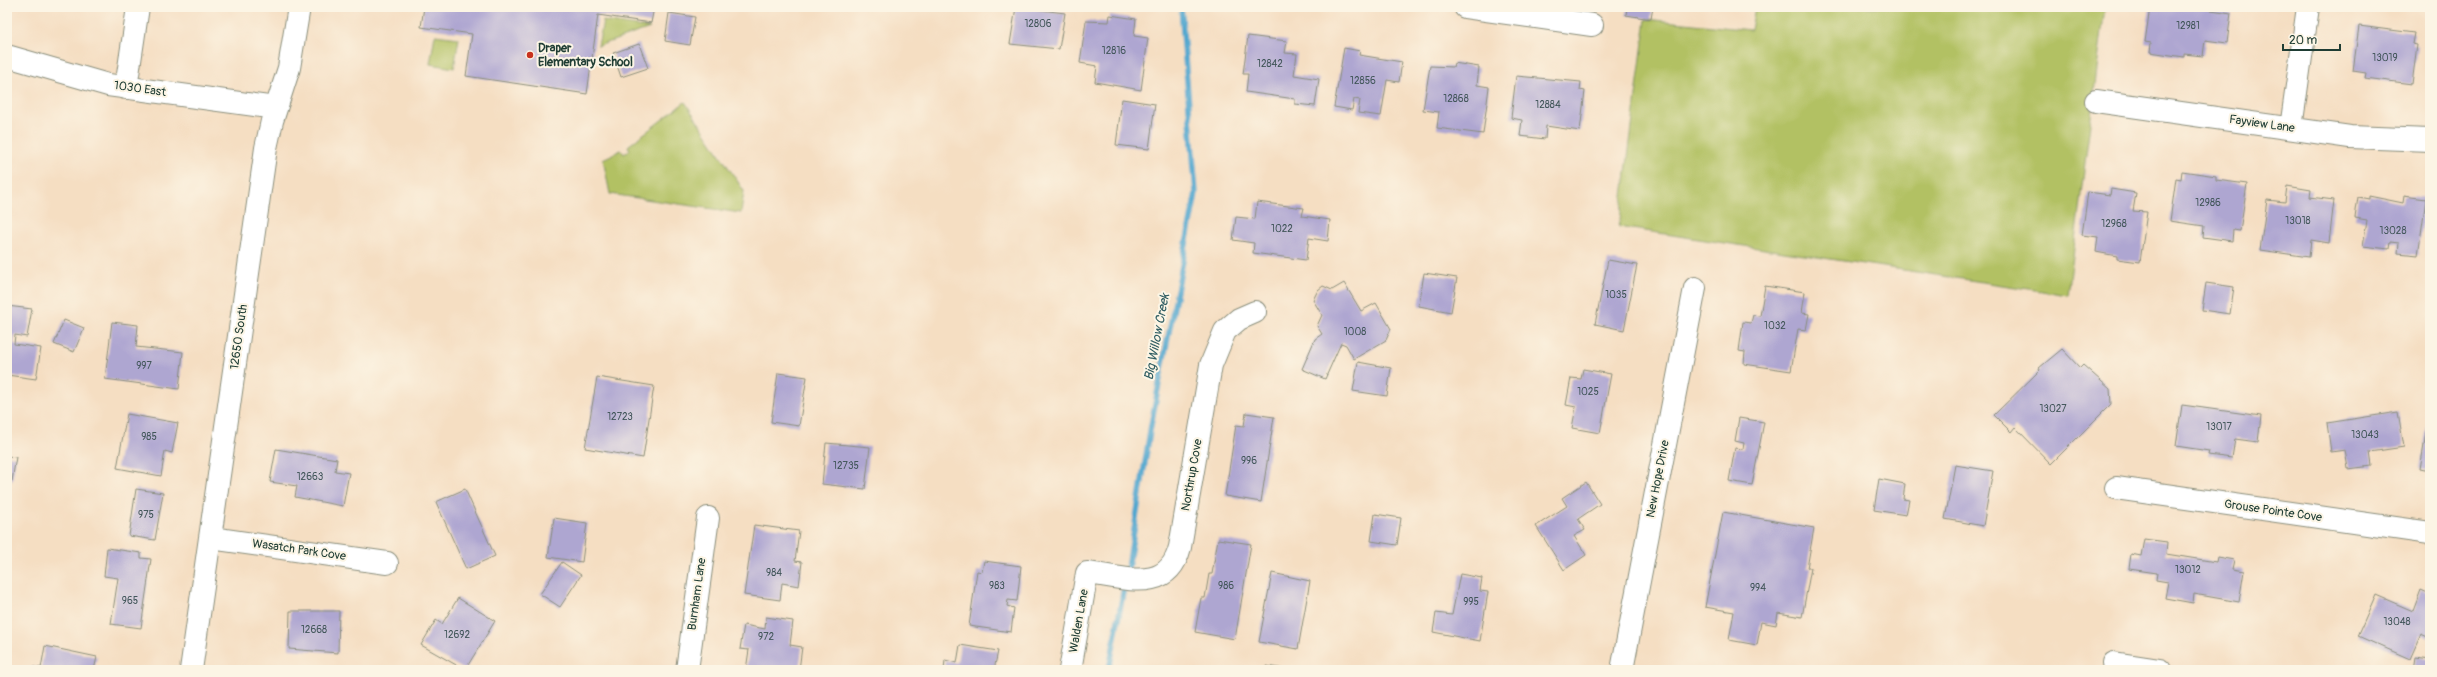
<svg xmlns="http://www.w3.org/2000/svg" width="2437" height="677" viewBox="0 0 2437 677" font-family="Pangolin,sans-serif">
<rect width="100%" height="100%" fill="#fcf5e5"/>
<filter id="ink" filterUnits="userSpaceOnUse"><feTurbulence type="fractalNoise" baseFrequency=".025" numOctaves="2"/><feDisplacementMap in="SourceGraphic" scale="8" xChannelSelector="R" yChannelSelector="G"/><feConvolveMatrix kernelMatrix="1 2 1 2 8 2 1 2 1" color-interpolation-filters="sRGB"/></filter>
<filter id="wash" filterUnits="userSpaceOnUse"><feTurbulence type="fractalNoise" baseFrequency=".012" numOctaves="4" result="noise"/><feDisplacementMap in="SourceGraphic" scale="16" xChannelSelector="R" yChannelSelector="G"/><feGaussianBlur stdDeviation="0.9" result="paint"/><feColorMatrix in="noise" values="0 0 0 0 0 0 0 0 0 0 0 0 0 0 0 0 0 1.4 0 .05"/><feComposite in="paint" operator="in"/></filter>
<g filter="url(#wash)">
<rect width="100%" height="100%" fill="#f5dec2"/>
<path fill="#b2c164" stroke="#687f4c" d="M 1755,7 L 2105,7 L 2068,295 L 1619,227 L 1646,19 L 1751,30 Z
M 603,21 L 650,28 L 598,46 Z
M 435,35 L 459,38 L 454,68 L 430,64 Z
M 685,102 L 744,191 L 741,213 L 610,194 L 603,159 L 621,150 L 624,154 L 630,150 L 628,146 Z"/>
<g fill="none" stroke-linecap="round" stroke-linejoin="round">
<path stroke="#53a7cf" stroke-width="5.5" d="M 1127,574 L 1151,425 L 1196,193 L 1181,7
M 1109,670 L 1125,582"/>
</g>
<g id="blocks">
<path fill="#aea6d1" d="M 424,7 L 654,7 L 651,23 L 598,15 L 587,94 L 466,76 L 472,34 L 421,27 Z
M 1016,7 L 1065,13 L 1059,49 L 1010,44 Z
M 1627,7 L 1653,7 L 1651,19 L 1626,15 Z
M 2150,7 L 2211,7 L 2211,10 L 2231,13 L 2227,43 L 2205,40 L 2203,56 L 2184,54 L 2184,57 L 2150,52 L 2151,43 L 2145,42 Z
M 669,13 L 695,17 L 690,45 L 665,41 Z
M 1110,15 L 1136,19 L 1134,36 L 1148,38 L 1141,90 L 1095,82 L 1097,66 L 1080,63 L 1086,21 L 1109,22 Z
M 2359,26 L 2414,33 L 2412,44 L 2417,45 L 2412,84 L 2365,78 L 2366,73 L 2353,71 Z
M 1248,36 L 1287,41 L 1285,53 L 1297,54 L 1294,75 L 1319,79 L 1315,106 L 1295,104 L 1295,99 L 1246,92 L 1248,74 L 1243,74 Z
M 639,44 L 648,68 L 621,77 L 613,53 Z
M 1344,48 L 1360,51 L 1359,55 L 1402,62 L 1399,82 L 1387,80 L 1381,116 L 1358,113 L 1360,100 L 1354,99 L 1352,110 L 1334,107 Z
M 1454,63 L 1479,67 L 1477,85 L 1489,87 L 1483,134 L 1437,128 L 1439,112 L 1423,110 L 1430,66 L 1453,67 Z
M 1516,76 L 1581,82 L 1580,90 L 1585,91 L 1580,131 L 1546,126 L 1545,139 L 1520,136 L 1522,120 L 1511,118 Z
M 1122,99 L 1155,104 L 1149,149 L 1116,145 Z
M 2182,171 L 2216,176 L 2216,180 L 2247,184 L 2240,231 L 2233,230 L 2232,241 L 2203,237 L 2204,226 L 2170,221 L 2176,178 L 2181,179 Z
M 2287,186 L 2311,190 L 2310,197 L 2334,200 L 2329,243 L 2311,240 L 2309,257 L 2260,250 L 2267,200 L 2285,202 Z
M 2111,189 L 2136,193 L 2133,211 L 2147,212 L 2140,262 L 2117,259 L 2117,256 L 2096,252 L 2098,237 L 2082,235 L 2088,192 L 2110,195 Z
M 2369,196 L 2403,203 L 2404,196 L 2426,199 L 2418,255 L 2398,253 L 2399,243 L 2390,242 L 2389,249 L 2363,246 L 2367,220 L 2355,218 L 2358,197 L 2369,199 Z
M 1257,202 L 1304,208 L 1302,216 L 1330,220 L 1328,241 L 1309,238 L 1306,260 L 1253,253 L 1254,243 L 1233,240 L 1236,217 L 1255,219 Z
M 1608,260 L 1637,265 L 1624,330 L 1595,324 Z
M 1424,273 L 1457,278 L 1451,312 L 1419,306 Z
M 1344,283 L 1361,311 L 1376,303 L 1391,329 L 1386,340 L 1354,359 L 1346,345 L 1341,343 L 1325,379 L 1302,369 L 1315,339 L 1322,334 L 1317,326 L 1322,315 L 1313,300 L 1318,290 L 1323,286 L 1332,290 Z
M 2206,283 L 2234,287 L 2230,314 L 2202,310 Z
M 1765,286 L 1805,292 L 1802,313 L 1809,314 L 1806,330 L 1798,329 L 1791,371 L 1744,364 L 1745,352 L 1739,351 L 1743,322 L 1751,323 L 1753,315 L 1760,316 Z
M 7,306 L 32,309 L 27,337 L 15,335 L 14,344 L 41,348 L 36,379 L 7,375 Z
M 64,320 L 84,328 L 74,352 L 54,344 Z
M 112,322 L 138,325 L 136,347 L 183,352 L 179,389 L 105,379 Z
M 2062,349 L 2080,368 L 2083,365 L 2110,389 L 2111,404 L 2051,464 L 2015,427 L 2011,432 L 1994,415 L 2040,370 L 2039,368 Z
M 1358,362 L 1391,368 L 1387,396 L 1353,391 Z
M 1583,369 L 1611,374 L 1600,433 L 1572,428 L 1576,407 L 1566,405 L 1571,378 L 1581,379 Z
M 778,373 L 807,377 L 799,426 L 771,422 Z
M 597,377 L 654,386 L 643,458 L 585,448 Z
M 2182,405 L 2261,416 L 2258,442 L 2235,439 L 2232,458 L 2208,455 L 2209,451 L 2176,446 Z
M 2398,412 L 2404,447 L 2370,452 L 2372,466 L 2348,469 L 2345,450 L 2331,452 L 2327,423 Z
M 1246,413 L 1274,417 L 1261,502 L 1225,496 L 1236,425 L 1244,426 Z
M 127,414 L 178,423 L 172,453 L 165,451 L 161,476 L 117,468 Z
M 1739,418 L 1764,422 L 1752,485 L 1729,481 L 1735,448 L 1743,449 L 1744,443 L 1735,441 Z
M 2427,427 L 2430,428 L 2430,471 L 2420,469 Z
M 826,443 L 870,447 L 865,489 L 822,484 Z
M 276,449 L 337,459 L 335,471 L 349,473 L 343,506 L 295,497 L 297,486 L 270,482 Z
M 7,456 L 16,457 L 12,481 L 7,480 Z
M 1955,465 L 1993,471 L 1983,526 L 1945,519 Z
M 1879,479 L 1905,484 L 1903,499 L 1909,500 L 1906,515 L 1874,510 Z
M 1586,482 L 1600,504 L 1578,519 L 1585,530 L 1574,536 L 1586,555 L 1564,570 L 1536,526 L 1567,506 L 1562,498 Z
M 136,489 L 163,493 L 155,540 L 129,536 Z
M 465,489 L 495,556 L 466,569 L 436,502 Z
M 1723,512 L 1814,528 L 1807,568 L 1811,568 L 1802,617 L 1778,613 L 1776,625 L 1761,622 L 1757,645 L 1729,640 L 1734,612 L 1705,607 Z
M 1375,514 L 1401,518 L 1397,545 L 1371,541 Z
M 554,518 L 587,523 L 582,562 L 548,557 Z
M 754,525 L 799,531 L 795,561 L 802,562 L 799,586 L 782,583 L 780,600 L 744,595 Z
M 1218,539 L 1251,544 L 1235,639 L 1195,632 L 1201,598 L 1205,598 L 1209,574 L 1212,574 Z
M 2144,539 L 2167,542 L 2166,554 L 2216,562 L 2217,557 L 2234,560 L 2232,569 L 2244,571 L 2239,602 L 2194,594 L 2193,603 L 2165,598 L 2168,582 L 2156,580 L 2157,573 L 2129,569 L 2131,554 L 2141,556 Z
M 107,548 L 141,553 L 141,558 L 151,559 L 141,628 L 111,624 L 118,578 L 104,576 Z
M 984,561 L 1021,566 L 1017,601 L 1008,600 L 1007,606 L 1014,608 L 1011,632 L 969,626 L 977,571 L 982,572 Z
M 562,562 L 581,575 L 560,607 L 540,594 Z
M 1272,573 L 1310,581 L 1298,649 L 1259,642 Z
M 1460,574 L 1482,578 L 1480,591 L 1488,592 L 1480,641 L 1433,632 L 1436,613 L 1452,615 Z
M 2421,590 L 2430,594 L 2430,638 L 2421,634 L 2410,659 L 2358,636 L 2376,595 L 2413,611 Z
M 458,598 L 495,621 L 465,670 L 421,645 L 436,620 L 442,624 Z
M 290,611 L 339,611 L 338,653 L 289,649 Z
M 766,617 L 793,621 L 790,645 L 802,647 L 799,670 L 746,670 L 749,650 L 740,649 L 744,625 L 765,629 Z
M 960,645 L 998,651 L 994,670 L 944,670 L 945,660 L 957,663 Z
M 45,646 L 97,657 L 94,670 L 32,670 L 33,667 L 41,668 Z
M 2416,657 L 2430,659 L 2430,670 L 2414,670 Z
M 1266,666 L 1285,669 L 1285,670 L 1266,670 Z"/>
</g>
</g>
<g filter="url(#ink)">
<use href="#blocks" fill-opacity="0" stroke="#8a8e7b" stroke-width="1"/>
<g fill="none" stroke-linecap="round" stroke-linejoin="round">
<defs>
<path id="minor" d="M 1465,7 L 1592,25
M 7,56 L 108,85 L 276,108
M 126,88 L 138,7
M 2096,101 L 2350,137 L 2430,140
M 2291,128 L 2308,7
M 2116,488 L 2430,533
M 211,538 L 387,563
M 2114,663 L 2160,670
M 191,670 L 266,148 L 272,121 L 289,68 L 299,7
M 687,670 L 708,518
M 1070,670 L 1087,573 C 1124,577 1168,595 1180,547 L 1211,365 L 1225,331 L 1239,319 L 1255,312
M 1622,670 L 1695,288"/>
</defs>
<use href="#minor" stroke="#8a8e7b" stroke-width="24"/>
<use href="#minor" stroke="#fff" stroke-width="22"/>
</g>
</g>
<circle fill="#c8321e" stroke="#fcf5e5" stroke-width="1.5" cx="530" cy="55" r="4"/>
<g text-anchor="middle" dominant-baseline="central" stroke-width="4" stroke-linejoin="round" paint-order="stroke">
<g font-size="10" fill="#43575b">
<text x="1038" y="24">12806</text>
<text x="2188" y="26">12981</text>
<text x="1114" y="51">12816</text>
<text x="2385" y="58">13019</text>
<text x="1270" y="64">12842</text>
<text x="1363" y="81">12856</text>
<text x="1456" y="99">12868</text>
<text x="1548" y="105">12884</text>
<text x="2208" y="203">12986</text>
<text x="2298" y="221">13018</text>
<text x="2114" y="224">12968</text>
<text x="1282" y="229">1022</text>
<text x="2393" y="231">13028</text>
<text x="1616" y="295">1035</text>
<text x="1775" y="326">1032</text>
<text x="1355" y="332">1008</text>
<text x="144" y="366">997</text>
<text x="1588" y="392">1025</text>
<text x="2053" y="409">13027</text>
<text x="620" y="417">12723</text>
<text x="2219" y="427">13017</text>
<text x="2365" y="435">13043</text>
<text x="149" y="437">985</text>
<text x="1249" y="461">996</text>
<text x="846" y="466">12735</text>
<text x="310" y="477">12663</text>
<text x="146" y="515">975</text>
<text x="2188" y="570">13012</text>
<text x="774" y="573">984</text>
<text x="997" y="586">983</text>
<text x="1226" y="586">986</text>
<text x="1758" y="588">994</text>
<text x="130" y="601">965</text>
<text x="1471" y="602">995</text>
<text x="2397" y="622">13048</text>
<text x="314" y="630">12668</text>
<text x="457" y="635">12692</text>
<text x="766" y="637">972</text>
</g>
<g font-size="12" font-weight="bold" fill="#1f3d34" stroke="#fcf5e5" text-anchor="start">
<text x="538" y="48">Draper<tspan x="538" dy="14">Elementary School</tspan></text>
</g>
<g font-size="12" fill="#1f3d34" stroke="#fcf5e5">
<text transform="translate(140 89) rotate(8)">1030 East</text>
<text transform="translate(2262 124) rotate(8)">Fayview Lane</text>
<text transform="translate(239 337) rotate(-82)">12650 South</text>
<text transform="translate(1192 475) rotate(-80)">Northrup Cove</text>
<text transform="translate(1658 479) rotate(-79)">New Hope Drive</text>
<text transform="translate(2273 511) rotate(8)">Grouse Pointe Cove</text>
<text transform="translate(299 550) rotate(8)">Wasatch Park Cove</text>
<text transform="translate(697 594) rotate(-82)">Burnham Lane</text>
<text transform="translate(1079 621) rotate(-80)">Walden Lane</text>
</g>
<g font-size="13" font-style="italic" fill="#2f5d62" stroke="#fcf5e5">
<text transform="translate(1157 337) rotate(-79)">Big Willow Creek</text>
</g>
</g>
<rect width="2437" height="677" fill="none" stroke="#fcf5e5" stroke-width="24"/>
<path d="M2283 44v6h57v-6" fill="none" stroke="#1f3d34" stroke-width="2"/>
<text x="2289" y="44" font-size="12" fill="#1f3d34" stroke="#fcf5e5" stroke-width="3" paint-order="stroke">20 m</text>
</svg>
